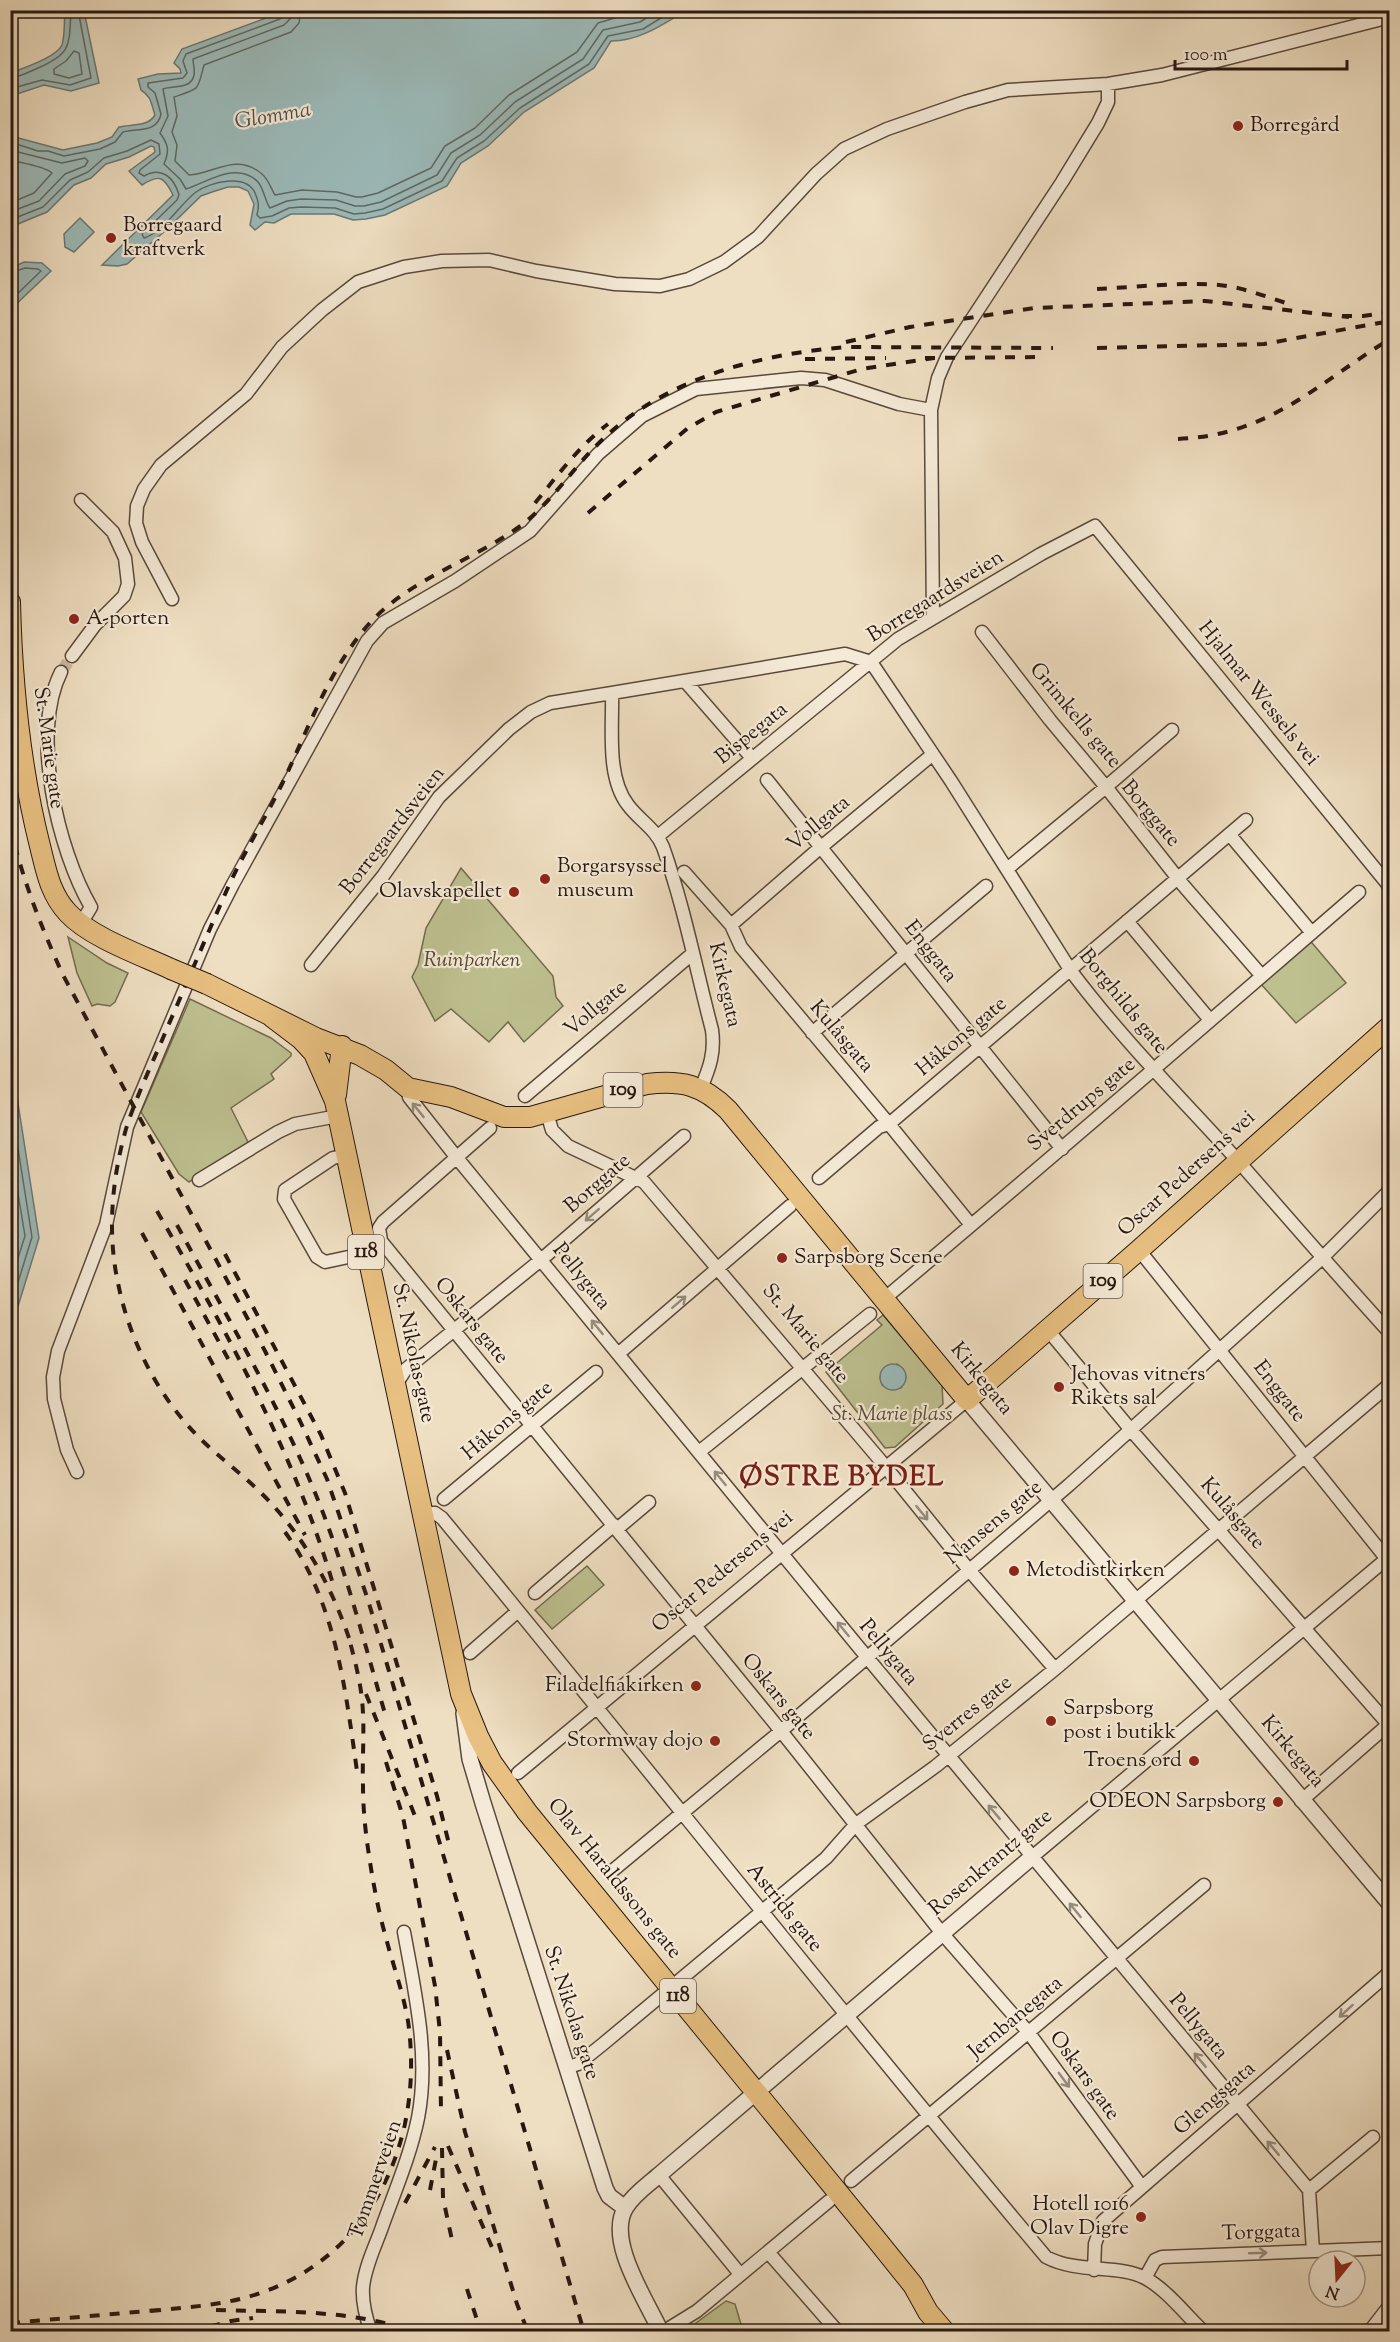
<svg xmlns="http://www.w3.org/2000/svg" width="1400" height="2342" viewBox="0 0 1400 2342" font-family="'Sorts Mill Goudy',serif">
<rect width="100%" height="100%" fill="#efdfc2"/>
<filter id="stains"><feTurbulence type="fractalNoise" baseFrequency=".00333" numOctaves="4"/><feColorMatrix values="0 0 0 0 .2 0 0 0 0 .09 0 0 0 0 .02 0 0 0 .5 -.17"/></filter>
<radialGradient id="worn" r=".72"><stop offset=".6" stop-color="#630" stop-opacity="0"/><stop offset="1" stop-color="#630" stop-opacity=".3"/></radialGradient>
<path fill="#bec090" stroke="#726c50" stroke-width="1.5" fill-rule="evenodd" d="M 461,868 L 553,976 L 556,997 L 563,1006 L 524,1042 L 508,1022 L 489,1042 L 451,1009 L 435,1021 L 412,977 L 418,965 L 426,928 Z
M 68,937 L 107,963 L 128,973 L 115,1002 L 110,1006 L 97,1004 L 92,1006 L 77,973 Z
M 1307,937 L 1346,983 L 1296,1023 L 1260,983 Z
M 190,999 L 271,1038 L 291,1053 L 291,1056 L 271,1074 L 274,1079 L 231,1108 L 249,1144 L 189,1182 L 179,1174 L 141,1112 Z
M 883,1315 L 942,1385 L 943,1404 L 895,1447 L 885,1448 L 826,1372 L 882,1325 L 877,1320 ZM 897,1364 L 903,1369 L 906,1377 L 901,1388 L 889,1389 L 882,1385 L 880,1377 Z
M 587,1566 L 604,1585 L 552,1629 L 535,1610 Z
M 726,2301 L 735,2304 L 743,2331 L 685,2331 Z"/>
<path fill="#9cbbba" stroke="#6d7976" stroke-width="1.5" d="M 65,11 L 84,11 L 99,83 L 71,91 L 44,85 L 11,96 L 11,73 C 23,68 57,57 62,45 C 65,35 64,21 65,11 Z
M 285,11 L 285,10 L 685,11 C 662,25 639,41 611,41 L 594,68 L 524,112 L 488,146 L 461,163 L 447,186 L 385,215 L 366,219 L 353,220 L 334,214 L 291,214 L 274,223 L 265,222 L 255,230 L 250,225 L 254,204 L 248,191 L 239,187 L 228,187 L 212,192 L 201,196 L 165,231 L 127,264 L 118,266 L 102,265 L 173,195 C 164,176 159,174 142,185 L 129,171 L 155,152 L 154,147 L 151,146 L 129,157 L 106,164 L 91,178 L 74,185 L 47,212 L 13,226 L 10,221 L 11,136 L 63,150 L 97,143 L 112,137 L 119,127 C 132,124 148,127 155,115 C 151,104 152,97 141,90 L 138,79 L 158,74 L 181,73 L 180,69 L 174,63 L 182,49 Z
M 80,218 L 94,232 L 74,252 L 65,247 L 64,234 Z
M 24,262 L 42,263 L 51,271 L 11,309 L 11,268 Z
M 11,1085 L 17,1097 L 39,1238 L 11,1329 Z
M880 1377a13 13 0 1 1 26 0a13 13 0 1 1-26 0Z"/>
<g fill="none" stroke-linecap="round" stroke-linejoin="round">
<path stroke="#626965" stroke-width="1.5" d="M 292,10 L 290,19 L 284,25 L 193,59 C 193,64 195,69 194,75 C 191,90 173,85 163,89 L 168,116 L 160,133 C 168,144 170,150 164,164 L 180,179 L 186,189 C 206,183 237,160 258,182 C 264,189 265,201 270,208 L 287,201 L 301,199 L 336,200 L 355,206 L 364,206 L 381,202 L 437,175 L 451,153 L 480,135 L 515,102 L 583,59 L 603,30 L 640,22 L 659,10
M 301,10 L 299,23 L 291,32 L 204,65 C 197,91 201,88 174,97 L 177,116 L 172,132 L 177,145 L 175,161 L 189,175 C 214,174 236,152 262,174 C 269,180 271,189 275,195 L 302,190 L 337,192 L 356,197 L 362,197 L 378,193 L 431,168 L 445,146 L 475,128 L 509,95 L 577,52 L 598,23 L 642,10
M 74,51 L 79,53 L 82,74 L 69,78 L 54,74 L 54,69 L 66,61 Z
M 10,78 C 20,77 29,72 38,68 C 72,53 69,46 71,10
M 10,89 L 42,80 L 70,85 L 91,78 L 78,10
M 10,142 L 38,151 L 48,151 L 64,156 L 100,149 L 115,142 L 123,132 C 139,128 157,133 161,114 L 155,93 L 148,87 L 148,83 L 183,78 L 187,73 L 183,61 L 186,54 L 280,19 L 284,15 L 284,10
M 10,150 L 62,163 L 85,158 L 88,161 L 85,166 L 65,174 L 39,201 L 10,212
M 10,160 C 22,163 45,166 52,173 L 34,193 L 10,203
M 10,220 L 43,207 L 70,180 L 88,172 L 104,158 L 127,151 L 151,140 L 159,144 L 160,154 L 140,170 L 139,173 L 144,176 C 161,166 174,177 179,195 L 177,200 L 142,234 L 144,238 C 165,231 178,206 196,192 C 210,182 246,173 255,193 C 259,202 259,206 257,215 L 260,218 L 272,216 L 289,208 L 301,207 L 335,208 L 354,214 L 365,213 L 383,209 L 442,181 L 457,158 L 484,141 L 520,108 L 589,64 L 608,36 L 643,29 L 674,10
M 10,273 L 25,268 L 38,269 L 41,271 L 10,301
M 10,1098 L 32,1237 L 10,1308
M 10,1145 L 25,1236 L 10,1283"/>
<path stroke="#c7b79e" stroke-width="12" stroke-dasharray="12 6" stroke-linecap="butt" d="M 61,672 L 72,656"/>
<defs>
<path id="minor" d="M 172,599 L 142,542 L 136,523 L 137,506 L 144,489 L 161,465 L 246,394 L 282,347 L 322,310 L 358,282 L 404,267 L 442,261 L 489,260 L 536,271 L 615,284 L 660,286 L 689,279 L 724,262 L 758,237 L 816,174 L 844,149 L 887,129 L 965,102 L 1008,90 L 1108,84 L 1162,75 L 1390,17
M 933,618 L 931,410 L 938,378 L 947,357 L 1062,182 L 1098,123 L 1108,102 L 1108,84
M 982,632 L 1050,720 L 1106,787 L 1172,730
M 72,656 L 95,625 L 124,596 L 128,584 L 125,558 L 113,532 L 81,500
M 871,662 L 951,781 L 1071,971 C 1122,1039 1182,1099 1239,1162 C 1289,1219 1339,1277 1390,1333
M 61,672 C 30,734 58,850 91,907 L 80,925
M 685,681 L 752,758
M 612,693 L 845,654 L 871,662
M 767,780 L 1062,1149
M 1230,835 L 1312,933
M 658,836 L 898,639 L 1041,554 L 1095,526 L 1390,887
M 1007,869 L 1106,787 L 1183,885 L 1261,975
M 684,872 L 731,925 L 741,947 L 889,1124 L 971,1225
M 1127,921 L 1210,1020
M 731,925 L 814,853 L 933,754
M 311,965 L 383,876 L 439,797 L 509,729 L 531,712 L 550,703 L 612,693 C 613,727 606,777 628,805 C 639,820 656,829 663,847 C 684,906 696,969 712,1030 C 715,1052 710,1067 701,1088
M 812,1033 L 986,886
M 408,1088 L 409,1097 L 457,1158 L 861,1650 L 1309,2190 L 1313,2251
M 525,1096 L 692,954
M 547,1113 L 552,1130 L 568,1146 L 644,1182 L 880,1460 L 969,1570 L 1055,1669
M 490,1128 L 383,1222 L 379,1228 L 381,1241 L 781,1731 L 941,1932 L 1029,2033 L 1142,2187
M 347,1155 L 333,1158 L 285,1190 L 284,1199 L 317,1257 L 325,1262 L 367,1253
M 819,1178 L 879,1127 L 889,1124 L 1246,820
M 199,1180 L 278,1132 L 295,1124 L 338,1116
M 1139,1250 L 1386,1558
M 884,1299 C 1043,1165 1201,1029 1359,892
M 1047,1329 L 1131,1430 L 1388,1724
M 618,1354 L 790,1206
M 395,1386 L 406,1369 L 542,1259 L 684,1136
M 699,1452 L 870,1314
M 77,1472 L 67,1450 L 54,1399 L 53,1377 L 58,1351 L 106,1225 L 127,1127 L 210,929 L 233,884 L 367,641 L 383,623 L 455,581 L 530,531 L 598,454 L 642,416 L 696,389 L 801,378 L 825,380 L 899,404 L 931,410
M 444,1499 L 596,1372
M 424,1513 L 435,1513 L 442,1518 C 644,1763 841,2013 1046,2257 C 1078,2274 1118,2264 1145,2278 C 1166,2289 1187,2316 1204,2332
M 617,1529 L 649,1502
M 535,1593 L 614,1525
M 470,1653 L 518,1611
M 518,1773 L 967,1400
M 1301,1801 L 1390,1723
M 1032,1857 L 1390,1556
M 611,1872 L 781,1731 L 1069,1485 L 1322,1258 L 1390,1190
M 568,2067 L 578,2064 L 603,2044 L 826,1858 L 856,1824 L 936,1766 L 1055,1669 L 1390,1384
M 659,2175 L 740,2274
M 851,2181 L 1204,1885
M 1309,2190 L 1373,2137
M 768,2252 L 838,2332
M 1094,2270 L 1095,2244 L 1103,2221 L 1390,1972
M 1145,2278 L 1155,2260 L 1162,2257 L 1390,2248
M 371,2332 C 366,2318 362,2301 363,2287 C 365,2267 374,2249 381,2230 C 394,2193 410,2157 418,2118 C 430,2056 415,1993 404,1932
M 663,2332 L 697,2311 L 829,2201
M 1369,2332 L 1390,2305"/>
<path id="tertiary" d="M 967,1400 L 1390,1904
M 464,1713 L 470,1759 L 483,1803 L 605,2188 L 609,2196 L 625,2208
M 661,2332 C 647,2301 605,2240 626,2207 C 634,2194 649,2184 659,2175 L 1032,1857"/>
<path id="primary" d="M 10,602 C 12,684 20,767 40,846 C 46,870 50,894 68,913 C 90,937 141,955 171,969
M 207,984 L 316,1038 L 360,1055 L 386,1070 L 408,1088 L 451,1097 L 504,1117 L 530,1117 L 647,1084 C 682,1080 703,1085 728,1110 L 967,1400 L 1139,1250 L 1390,1026
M 272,1017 L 301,1039 L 314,1053 L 335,1101 L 461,1694 L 478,1736 L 492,1763 L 527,1812 L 876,2239 L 913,2285 L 928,2312 L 945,2332
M 336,1095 L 342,1046"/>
</defs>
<use href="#minor" stroke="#59493c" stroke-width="15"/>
<use href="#tertiary" stroke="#59493c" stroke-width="18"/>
<use href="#primary" stroke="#271710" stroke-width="22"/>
<use href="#minor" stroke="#f5ead7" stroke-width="12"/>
<use href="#tertiary" stroke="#f5ead7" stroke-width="15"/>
<use href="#primary" stroke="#e8c081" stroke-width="20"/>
<path stroke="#271710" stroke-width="4" stroke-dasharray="10 10" stroke-linecap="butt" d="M 1097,289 C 1137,287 1179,282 1219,285 C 1242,287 1264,296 1286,303
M 1342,316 L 1363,316 L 1390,312
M 846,342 L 910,327 L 1034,308 L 1205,301 L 1349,317
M 1097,348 L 1264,344 L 1390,321
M 925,358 L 1045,357
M 805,359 L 886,358
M 1178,439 C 1271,435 1316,384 1390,339
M 535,503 C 558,475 579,446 608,424
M 588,513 L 688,428 L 716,412 L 862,369 L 934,358
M 10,826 C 22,878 41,927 63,975 L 265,1351 L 300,1421 L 327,1479 L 368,1600 L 584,2332
M 157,1211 C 226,1331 294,1452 333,1584
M 177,1225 C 223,1310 273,1394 311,1483 C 343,1558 363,1639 386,1717
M 142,1233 L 305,1535
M 225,1254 L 321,1435 L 345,1493 L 437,1796 L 449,1844
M 185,1280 L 231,1364
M 285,1532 C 336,1603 345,1687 357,1771
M 349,1638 C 333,1591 310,1548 278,1511 C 257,1486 232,1468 208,1446 C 162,1404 130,1344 118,1283 C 107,1233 112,1178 126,1129 C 137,1094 154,1060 168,1026 C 189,978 209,930 230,883 C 246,849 266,817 282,784 C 308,730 328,671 368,625 C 409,579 470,562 519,527 C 549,505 570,472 596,446 C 661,379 757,354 848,347 L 1053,348
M 366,1694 L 415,1816
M 386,1762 L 403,1817 L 435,1986 L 440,2032 L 441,2113
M 447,2050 L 465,2132 L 517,2304 L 528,2332
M 448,2146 L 494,2252
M 442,2148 L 443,2198 L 452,2240
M 430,2190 L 436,2159
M 405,2203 L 435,2147
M 467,2289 L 481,2332
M 216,2310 C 282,2312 351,2309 415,2332
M 151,2311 C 190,2307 229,2305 266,2291 C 378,2249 424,2133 408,2021 C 403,1992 393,1965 386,1938 C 379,1913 374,1888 370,1862 C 366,1837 363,1811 363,1786 C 362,1757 365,1728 362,1700 C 360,1680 355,1661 350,1642
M 10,2323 L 159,2310
M 191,2332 L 231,2321 L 253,2318"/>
<defs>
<path id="primary-bridge" d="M 171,969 L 207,984"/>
</defs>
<use href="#primary-bridge" stroke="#271710" stroke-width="22" stroke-linecap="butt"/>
<use href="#primary-bridge" stroke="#e8c081" stroke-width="20"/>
</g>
<defs><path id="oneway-shaft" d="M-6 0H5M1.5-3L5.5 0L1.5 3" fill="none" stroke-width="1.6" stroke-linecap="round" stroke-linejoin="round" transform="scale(1.5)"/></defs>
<g stroke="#988b7d">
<use href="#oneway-shaft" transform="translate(418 1110) rotate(-129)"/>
<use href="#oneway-shaft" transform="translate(592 1215) rotate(139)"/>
<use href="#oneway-shaft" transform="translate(679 1302) rotate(-41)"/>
<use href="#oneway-shaft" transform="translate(597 1327) rotate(-129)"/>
<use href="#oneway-shaft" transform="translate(720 1478) rotate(-129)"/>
<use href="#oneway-shaft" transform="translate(922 1513) rotate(51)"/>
<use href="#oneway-shaft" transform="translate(843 1629) rotate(-129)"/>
<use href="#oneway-shaft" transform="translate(994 1812) rotate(-130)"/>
<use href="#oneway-shaft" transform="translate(1075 1910) rotate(-129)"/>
<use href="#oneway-shaft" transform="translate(1346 2011) rotate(138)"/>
<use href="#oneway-shaft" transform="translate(1200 2060) rotate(-130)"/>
<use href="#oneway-shaft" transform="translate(1064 2080) rotate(54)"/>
<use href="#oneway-shaft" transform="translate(1273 2148) rotate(-130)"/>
<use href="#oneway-shaft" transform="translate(1258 2253) rotate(-2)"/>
</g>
<g fill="#8f2418" stroke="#f5ead7" stroke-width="2">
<circle cx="1238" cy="126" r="6"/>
<circle cx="111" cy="238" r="6"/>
<circle cx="74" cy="619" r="6"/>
<circle cx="545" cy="879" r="6"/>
<circle cx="514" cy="892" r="6"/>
<circle cx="782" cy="1258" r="6"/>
<circle cx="1059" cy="1387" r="6"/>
<circle cx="1014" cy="1571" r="6"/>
<circle cx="696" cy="1686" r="6"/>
<circle cx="1051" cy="1721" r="6"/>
<circle cx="715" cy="1741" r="6"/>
<circle cx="1194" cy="1761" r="6"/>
<circle cx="1278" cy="1802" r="6"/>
<circle cx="1141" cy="2217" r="6"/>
</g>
<g text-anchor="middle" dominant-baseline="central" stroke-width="4.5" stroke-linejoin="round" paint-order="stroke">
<g fill="#f5ead7" stroke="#65564c" stroke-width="1.5">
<rect x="603.5" y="1073" width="39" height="34" rx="4.5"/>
<rect x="348" y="1235" width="36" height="34" rx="4.5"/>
<rect x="1083.5" y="1264" width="39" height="34" rx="4.5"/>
<rect x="660" y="1979" width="36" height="34" rx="4.5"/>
</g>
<g font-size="20" font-weight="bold" fill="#271710">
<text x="623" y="1090">109</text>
<text x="366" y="1252">118</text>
<text x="1103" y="1281">109</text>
<text x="678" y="1996">118</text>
</g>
<g font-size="21" fill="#271710" stroke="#f5ead7" text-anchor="start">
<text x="1250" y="126">Borregård</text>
<text x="123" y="226">Borregaard<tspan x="123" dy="24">kraftverk</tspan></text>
<text x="86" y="619">A-porten</text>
<text x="557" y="867">Borgarsyssel<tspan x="557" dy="24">museum</tspan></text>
<text x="502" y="892" text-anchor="end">Olavskapellet</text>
<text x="794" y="1258">Sarpsborg Scene</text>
<text x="1071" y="1375">Jehovas vitners<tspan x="1071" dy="24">Rikets sal</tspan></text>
<text x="1026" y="1571">Metodistkirken</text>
<text x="684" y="1686" text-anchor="end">Filadelfiakirken</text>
<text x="1063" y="1709">Sarpsborg<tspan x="1063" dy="24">post i butikk</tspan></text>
<text x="703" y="1741" text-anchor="end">Stormway dojo</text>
<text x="1182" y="1761" text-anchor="end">Troens ord</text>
<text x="1266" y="1802" text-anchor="end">ODEON Sarpsborg</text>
<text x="1129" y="2205" text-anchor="end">Hotell 1016<tspan x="1129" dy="24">Olav Digre</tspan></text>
</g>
<g font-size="21" fill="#271710" stroke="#f5ead7">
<text transform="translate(936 597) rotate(-32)">Borregaardsveien</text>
<text transform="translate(1258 694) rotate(51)">Hjalmar Wessels vei</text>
<text transform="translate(1075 716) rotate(50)">Grimkells gate</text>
<text transform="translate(752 734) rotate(-39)">Bispegata</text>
<text transform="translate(48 748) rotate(82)">St. Marie gate</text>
<text transform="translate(1150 814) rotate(50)">Borggate</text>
<text transform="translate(819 824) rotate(-40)">Vollgata</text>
<text transform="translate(393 831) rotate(-52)">Borregaardsveien</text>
<text transform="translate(930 952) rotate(52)">Enggata</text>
<text transform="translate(724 985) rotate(77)">Kirkegata</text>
<text transform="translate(1123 1002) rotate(51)">Borghilds gate</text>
<text transform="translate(596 1009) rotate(-40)">Vollgate</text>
<text transform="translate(841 1037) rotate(50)">Kulåsgata</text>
<text transform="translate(962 1037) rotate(-40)">Håkons gate</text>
<text transform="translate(1082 1105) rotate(-40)">Sverdrups gate</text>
<text transform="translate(1187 1174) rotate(-42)">Oscar Pedersens vei</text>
<text transform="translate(598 1184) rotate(-41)">Borggate</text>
<text transform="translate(581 1277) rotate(51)">Pellygata</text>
<text transform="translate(471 1321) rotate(51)">Oskars gate</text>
<text transform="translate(805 1334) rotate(50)">St. Marie gate</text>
<text transform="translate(413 1353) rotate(78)">St. Nikolas-gate</text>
<text transform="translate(981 1379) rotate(51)">Kirkegata</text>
<text transform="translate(1279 1392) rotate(52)">Enggate</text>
<text transform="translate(508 1421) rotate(-40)">Håkons gate</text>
<text transform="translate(1232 1514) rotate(49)">Kulåsgate</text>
<text transform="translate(994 1523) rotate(-40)">Nansens gate</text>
<text transform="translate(723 1572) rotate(-40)">Oscar Pedersens vei</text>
<text transform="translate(888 1653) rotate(50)">Pellygata</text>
<text transform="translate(778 1697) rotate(51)">Oskars gate</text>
<text transform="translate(968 1714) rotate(-39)">Sverres gate</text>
<text transform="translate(1292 1752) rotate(50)">Kirkegata</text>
<text transform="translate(991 1863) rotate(-40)">Rosenkrantz gate</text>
<text transform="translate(614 1879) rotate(51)">Olav Haraldssons gate</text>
<text transform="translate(784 1908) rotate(51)">Astrids gate</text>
<text transform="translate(571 2013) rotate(72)">St. Nikolas gate</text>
<text transform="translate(1016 2018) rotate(-40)">Jernbanegata</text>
<text transform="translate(1198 2027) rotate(50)">Pellygata</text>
<text transform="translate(1084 2076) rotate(54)">Oskars gate</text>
<text transform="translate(1215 2099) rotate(-41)">Glengsgata</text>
<text transform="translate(376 2180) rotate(-71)">Tømmerveien</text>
<text transform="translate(1261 2233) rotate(-2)">Torggata</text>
</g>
<g font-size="21" font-style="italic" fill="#544a36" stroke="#f5ead7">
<text x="472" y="961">Ruinparken</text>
<text x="892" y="1415">St. Marie plass</text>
</g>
<g font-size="22" font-style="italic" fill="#50504c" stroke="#f5ead7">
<text transform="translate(273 117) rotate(-10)">Glomma</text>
</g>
<g font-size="27" font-weight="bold" letter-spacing="1.5" fill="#7a1f14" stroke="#f5ead7">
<text x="842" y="1478">ØSTRE BYDEL</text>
</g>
</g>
<rect width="1400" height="2342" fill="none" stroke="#efdfc2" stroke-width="36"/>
<rect x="12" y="12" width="1376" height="2318" fill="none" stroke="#271710" stroke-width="3"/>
<rect x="18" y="18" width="1364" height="2306" fill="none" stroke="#271710" stroke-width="1.5"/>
<g transform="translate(1337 2279) rotate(198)"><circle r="28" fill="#f5ead7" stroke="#a39687" stroke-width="1.5"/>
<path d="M0-4.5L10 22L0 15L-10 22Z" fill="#8f2418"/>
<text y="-9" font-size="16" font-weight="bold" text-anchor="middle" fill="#271710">N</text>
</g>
<path d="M1175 60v9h172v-9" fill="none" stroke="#271710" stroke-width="3"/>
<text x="1184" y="60" font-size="18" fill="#271710" stroke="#f5ead7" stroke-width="4.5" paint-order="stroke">100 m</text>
<rect width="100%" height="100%" filter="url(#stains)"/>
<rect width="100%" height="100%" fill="url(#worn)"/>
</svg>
